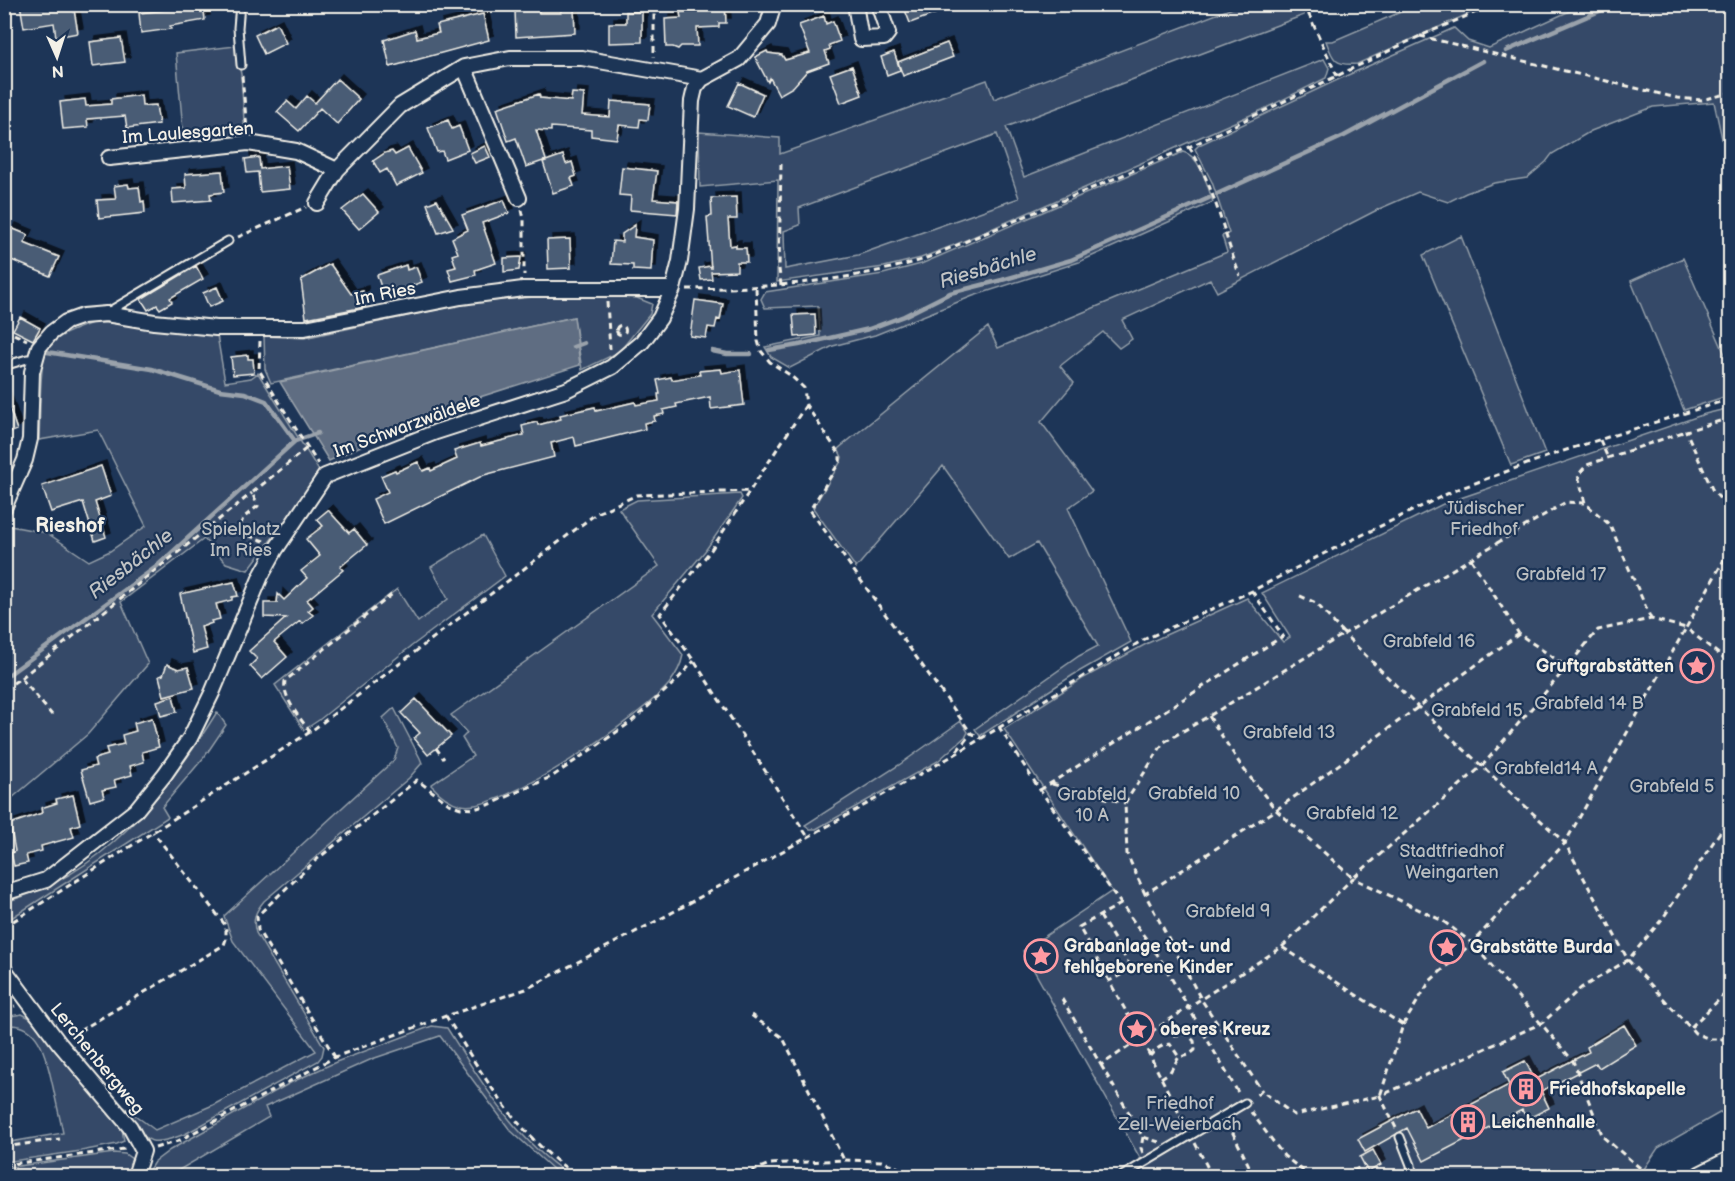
<svg xmlns="http://www.w3.org/2000/svg" width="1735" height="1181" viewBox="0 0 1735 1181" font-family="'Balsamiq Sans',sans-serif">
<defs>
<filter id="shadow"><feDropShadow dx="5" dy="-5" stdDeviation="0" flood-color="#0009"/></filter>
</defs>
<rect width="100%" height="100%" fill="#1d3557"/>
<filter id="ink" filterUnits="userSpaceOnUse"><feTurbulence type="fractalNoise" baseFrequency=".0167" numOctaves="2"/><feDisplacementMap in="SourceGraphic" scale="12" xChannelSelector="R" yChannelSelector="G"/><feConvolveMatrix kernelMatrix="1 2 1 2 8 2 1 2 1" color-interpolation-filters="sRGB"/></filter>
<g filter="url(#ink)">
<path fill="#354a67" stroke="#949ea8" stroke-width="1.5" fill-rule="evenodd" d="M 1243,4 L 1300,5 L 1304,15 L 1006,127 L 1024,177 L 1324,59 L 1329,68 L 1326,78 L 1262,110 L 957,244 L 921,258 L 884,267 L 777,282 L 778,180 L 700,187 L 699,132 L 780,138 L 780,154 L 987,80 L 994,99 ZM 997,134 L 1019,198 L 858,255 L 785,269 L 784,231 L 800,225 L 799,208 Z
M 1585,4 L 1730,5 L 1730,175 L 1714,102 L 1653,107 L 1591,131 L 1552,154 L 1546,162 L 1527,178 L 1494,183 L 1466,193 L 1448,202 L 1418,192 L 1379,209 L 1217,292 L 1210,279 L 1122,320 L 1132,339 L 1119,348 L 1103,332 L 1060,366 L 1074,383 L 1041,422 L 1092,491 L 1068,508 L 1131,642 L 1073,675 L 980,736 L 975,729 L 1079,656 L 1098,646 L 1037,543 L 1009,559 L 943,466 L 856,568 L 813,508 L 841,461 L 842,457 L 838,449 L 988,327 L 998,348 L 1227,252 L 1222,236 L 1229,233 L 1212,182 L 1195,149 L 1199,145 L 1348,75 L 1454,28 L 1468,41 L 1489,48 Z
M 1417,5 L 1488,5 L 1357,64 C 1335,66 1333,60 1326,41 L 1333,41 Z
M 235,46 L 241,74 L 245,136 L 184,141 L 176,53 Z
M 1183,152 C 1200,155 1208,187 1213,202 L 1079,262 L 973,296 L 875,335 L 833,346 L 790,368 L 771,357 L 765,347 L 820,336 L 818,306 L 765,308 L 761,299 L 765,292 L 883,274 L 921,264 Z
M 1461,236 L 1545,453 L 1511,465 L 1423,255 Z
M 1683,258 L 1730,366 L 1730,395 L 1684,410 L 1631,281 Z
M 567,294 L 637,298 L 652,304 L 650,314 L 619,352 L 582,370 L 574,317 L 271,383 L 265,369 L 264,336 L 304,338 L 468,303 Z
M 92,323 L 127,323 L 217,335 L 225,382 L 251,378 L 258,373 L 321,474 L 248,570 L 226,563 L 204,539 L 121,602 L 148,664 L 88,734 L 5,804 L 5,525 L 47,533 L 89,561 L 110,551 L 146,526 L 98,430 L 39,440 C 40,424 39,356 48,347 C 60,334 76,329 92,323 Z
M 1730,408 L 1730,1107 L 1658,1148 L 1642,1172 L 1641,1176 L 1127,1176 L 1145,1167 L 1023,951 L 1112,891 L 1004,729 L 1082,679 L 1148,643 L 1247,598 L 1283,642 L 1290,637 L 1262,593 L 1443,504 L 1705,414 Z
M 740,494 L 742,498 L 705,551 L 652,614 L 683,655 C 681,666 676,675 669,684 C 643,715 501,815 461,805 C 449,802 439,794 431,785 L 473,756 L 462,738 L 467,733 L 451,715 L 659,566 L 619,509 L 637,500 Z
M 483,535 L 505,576 L 405,651 L 319,720 L 304,730 L 275,685 L 397,589 L 418,622 L 448,599 L 431,567 Z
M 394,708 L 420,758 L 422,763 L 409,778 L 264,901 C 255,912 252,919 256,933 L 324,1047 L 322,1056 L 318,1061 L 185,1134 C 144,1150 147,1140 123,1108 L 124,1107 L 155,1130 L 213,1105 L 316,1051 L 233,941 L 224,916 L 394,760 L 398,748 L 383,718 Z
M 217,712 L 226,725 L 205,756 L 162,807 L 168,817 L 5,922 L 5,902 C 103,876 166,794 217,712 Z
M 961,721 L 968,732 L 966,736 L 938,761 L 816,829 L 810,829 L 805,825 L 899,765 Z
M 22,1014 L 30,1018 L 54,1044 L 122,1129 L 124,1141 L 117,1144 L 81,1151 L 5,1162 L 5,1143 L 63,1133 C 60,1118 56,1102 53,1087 C 47,1062 41,1019 5,1026 L 5,1017 Z
M 432,1026 L 447,1028 C 481,1082 516,1141 571,1176 L 563,1176 L 554,1170 L 510,1130 L 440,1036 L 372,1059 L 265,1107 L 269,1117 L 169,1176 L 145,1176 L 154,1162 L 170,1150 L 292,1082 L 336,1062 Z
M 114,1153 L 125,1154 L 132,1159 L 133,1167 L 130,1176 L 5,1176 L 4,1168 Z"/>
<path fill="#5e6d82" stroke="#9aa2ab" stroke-width="1.5" d="M 574,317 L 580,365 L 433,412 L 329,461 L 280,382 Z"/>
<g fill="none" stroke-linecap="round" stroke-linejoin="round">
<path stroke="#9aa2ab" stroke-width="4.5" d="M 1506,51 L 1616,4
M 1217,194 L 1344,136 L 1483,61
M 573,347 L 584,343
M 769,350 L 799,345 L 869,329 L 904,316 L 950,293 L 1002,280 L 1071,260 L 1209,198
M 712,351 L 727,354 L 751,354
M 47,352 L 152,369 L 220,390 L 245,393 L 266,401 L 295,441
M 4,678 L 156,567 L 295,441 L 318,433"/>
</g>
<path fill="#485b74" stroke="#f4f1e8" stroke-width="1.5" filter="url(#shadow)" d="M 20,4 L 73,4 L 78,33 L 56,37 L 54,23 L 24,28 Z
M 183,4 L 203,4 L 205,20 L 170,26 L 171,29 L 141,33 L 139,13 L 184,8 Z
M 696,4 L 725,4 L 726,23 L 719,23 L 719,27 L 697,28 L 698,46 L 681,46 L 678,49 L 673,47 L 666,47 L 665,19 L 681,18 L 680,12 L 696,11 Z
M 921,4 L 956,4 L 956,6 L 910,23 L 905,10 Z
M 526,5 L 538,5 L 539,13 L 561,13 L 561,8 L 574,8 L 575,33 L 516,37 L 515,10 L 526,10 Z
M 626,12 L 642,12 L 642,42 L 609,43 L 609,23 L 626,23 Z
M 483,14 L 489,40 L 390,67 L 384,40 L 415,30 L 417,38 L 439,33 L 437,25 Z
M 824,16 L 826,24 L 833,21 L 840,41 L 829,45 L 830,49 L 825,51 L 829,63 L 807,71 L 793,87 L 779,95 L 770,78 L 768,82 L 755,57 L 767,51 L 768,53 L 782,55 L 785,60 L 810,53 L 799,25 Z
M 277,24 L 286,43 L 264,54 L 255,35 Z
M 121,38 L 125,62 L 93,66 L 90,42 Z
M 947,43 L 953,57 L 903,76 L 898,62 Z
M 894,52 L 900,70 L 887,75 L 881,57 Z
M 852,66 L 862,95 L 841,103 L 830,74 Z
M 337,79 L 359,99 L 337,124 L 320,108 L 299,131 L 277,112 L 287,101 L 296,109 L 307,96 L 315,103 Z
M 739,83 L 763,94 L 753,117 L 728,106 Z
M 572,93 L 584,94 L 582,115 L 610,117 L 611,101 L 650,104 L 648,120 L 640,119 L 639,127 L 619,125 L 617,139 L 591,136 L 591,130 L 551,127 L 551,131 L 536,130 L 546,160 L 526,167 L 516,138 L 508,141 L 497,108 L 539,94 L 540,98 L 571,101 Z
M 141,95 L 142,106 L 156,105 L 159,124 L 127,128 L 125,116 L 87,119 L 88,127 L 63,129 L 60,102 L 85,99 L 86,106 L 111,104 L 111,99 Z
M 448,120 L 452,129 L 459,126 L 468,150 L 445,159 L 442,151 L 437,152 L 428,128 Z
M 485,146 L 490,157 L 475,163 L 470,153 Z
M 408,148 L 422,173 L 396,186 L 387,169 L 380,173 L 373,161 L 385,153 L 392,151 L 395,155 Z
M 563,155 L 566,164 L 572,162 L 576,176 L 571,178 L 574,186 L 553,193 L 543,162 Z
M 259,157 L 260,169 L 287,166 L 290,189 L 260,192 L 258,172 L 247,173 L 245,159 Z
M 622,167 L 657,171 L 653,199 L 678,201 L 677,214 L 630,210 L 631,196 L 619,195 Z
M 222,171 L 224,192 L 210,194 L 211,200 L 173,203 L 172,189 L 186,188 L 185,174 Z
M 128,184 L 129,188 L 139,187 L 141,202 L 144,201 L 145,213 L 99,218 L 97,200 L 116,199 L 114,186 Z
M 363,194 L 379,212 L 359,229 L 342,210 Z
M 736,197 L 737,219 L 728,219 L 730,246 L 736,245 L 736,248 L 746,248 L 747,262 L 737,262 L 737,271 L 711,272 L 712,279 L 701,280 L 699,268 L 711,266 L 711,269 L 707,217 L 712,216 L 711,198 Z
M 437,200 L 453,228 L 438,233 L 427,204 Z
M 504,200 L 509,213 L 482,223 L 496,263 L 475,270 L 476,275 L 452,281 L 448,269 L 456,267 L 452,255 L 458,253 L 452,238 L 468,230 L 462,215 Z
M 635,225 L 634,237 L 653,240 L 651,271 L 633,270 L 633,265 L 611,264 L 613,241 L 622,242 L 622,234 Z
M 11,228 L 28,235 L 24,243 L 59,257 L 50,276 L 4,257 L 4,244 Z
M 570,239 L 571,268 L 548,269 L 547,240 Z
M 521,257 L 519,270 L 504,272 L 504,258 Z
M 330,264 L 351,294 L 363,291 L 365,307 L 306,318 L 301,280 Z
M 406,265 L 407,270 L 416,267 L 422,282 L 384,296 L 377,275 Z
M 196,266 L 203,279 L 170,298 L 172,302 L 160,309 L 157,305 L 148,310 L 141,299 Z
M 217,287 L 223,301 L 209,307 L 203,293 Z
M 695,300 L 723,304 L 720,320 L 717,319 L 715,328 L 708,327 L 706,338 L 690,336 Z
M 815,314 L 816,335 L 795,337 L 793,315 Z
M 20,317 L 40,328 L 33,340 L 13,330 Z
M 248,355 L 248,359 L 253,359 L 254,373 L 233,375 L 231,357 Z
M 721,369 L 722,373 L 740,370 L 744,405 L 711,409 L 710,397 L 676,404 L 677,407 L 663,410 L 664,414 L 654,416 L 655,421 L 644,423 L 645,429 L 576,446 L 574,437 L 551,443 L 554,457 L 484,475 L 384,524 L 373,499 L 388,492 L 381,476 L 395,470 L 396,472 L 418,462 L 423,471 L 430,468 L 431,471 L 457,459 L 454,451 L 480,443 L 481,446 L 524,435 L 522,426 L 537,422 L 538,425 L 561,419 L 560,415 L 595,407 L 596,411 L 635,402 L 636,405 L 659,401 L 658,394 L 660,394 L 657,380 L 671,377 L 672,380 L 700,375 L 699,371 Z
M 6,398 L 17,430 L 4,435 L 4,399 Z
M 101,466 L 111,496 L 95,502 L 106,537 L 95,541 L 83,502 L 51,512 L 42,486 Z
M 328,510 L 349,533 L 354,529 L 367,545 L 340,567 L 343,570 L 307,600 L 313,607 L 308,611 L 313,615 L 302,624 L 300,621 L 274,642 L 287,657 L 262,679 L 250,666 L 257,659 L 249,651 L 286,618 L 264,617 L 264,603 L 277,603 L 278,594 L 284,600 L 307,578 L 301,571 L 320,556 L 306,539 L 323,526 L 317,519 Z
M 234,582 L 238,596 L 232,597 L 232,600 L 216,604 L 220,619 L 211,621 L 212,623 L 201,627 L 207,649 L 193,653 L 180,594 Z
M 167,664 L 178,669 L 188,667 L 194,688 L 164,696 L 159,676 L 163,675 Z
M 173,696 L 177,712 L 161,716 L 157,701 Z
M 416,699 L 451,736 L 428,755 L 414,738 L 420,733 L 401,713 Z
M 152,718 L 159,747 L 142,752 L 144,762 L 130,766 L 132,775 L 114,780 L 116,787 L 102,790 L 104,797 L 90,801 L 81,770 L 96,766 L 94,759 L 108,755 L 106,748 L 124,744 L 122,735 L 136,731 L 134,723 Z
M 73,795 L 80,824 L 71,827 L 74,837 L 41,846 L 42,851 L 26,855 L 28,863 L 14,866 L 11,853 L 15,851 L 10,824 L 42,813 L 41,808 L 57,803 L 56,799 Z
M 1624,1025 L 1636,1045 L 1599,1068 L 1596,1063 L 1541,1091 L 1549,1108 L 1527,1119 L 1522,1110 L 1424,1161 L 1407,1128 L 1365,1152 L 1358,1139 L 1416,1108 L 1426,1128 L 1509,1085 L 1503,1072 L 1525,1061 L 1535,1080 L 1589,1052 L 1587,1047 Z
M 1373,1150 L 1381,1165 L 1368,1172 L 1360,1157 Z"/>
<g fill="none" stroke-linecap="round" stroke-linejoin="round">
<defs>
<path id="lane" d="M 240,4 L 238,28 L 241,65
M 108,312 L 228,241
M 4,366 L 27,359 L 35,359
M 1400,1137 L 1411,1165 L 1412,1176
M 1122,1176 L 1245,1103"/>
<path id="street" d="M 855,4 L 861,39 L 884,38 L 888,33 L 878,4
M 464,67 L 519,198
M 109,158 L 248,143 L 296,151 L 337,170
M 317,203 L 337,170 L 400,106 L 464,67 L 510,58 L 582,58 L 702,79 L 739,59 L 768,24 L 774,4
M 4,508 L 25,460 L 30,439 L 32,372 L 39,347 L 51,333 L 66,322 L 83,316 L 106,314 L 154,322 L 216,328 L 305,328 L 461,297 L 523,289 L 673,289
M 4,893 L 46,880 L 136,810 L 165,774 L 190,738 L 212,693 L 261,576 L 276,549 L 325,476 L 436,432 L 566,390 L 612,367 L 642,342 L 660,318 L 673,289 L 680,261 L 687,209 L 692,101 L 695,88 L 702,79
M 4,969 L 59,1043 L 130,1127 L 143,1151 L 135,1176"/>
<path id="secondary" d="M 1702,1176 L 1730,1162"/>
</defs>
<use href="#lane" stroke="#f4f1e8" stroke-width="11"/>
<use href="#street" stroke="#f4f1e8" stroke-width="18"/>
<use href="#secondary" stroke="#f4f1e8" stroke-width="24"/>
<path stroke="#f4f1e8" stroke-width="3" stroke-dasharray="6 4.5" stroke-linecap="butt" d="M 654,4 L 654,57
M 1304,4 L 1337,76
M 1420,36 L 1677,98 L 1702,100 L 1730,93
M 242,76 L 247,129
M 1189,147 C 1215,186 1223,233 1240,276
M 781,164 L 779,269 L 781,285
M 522,210 L 524,219 L 524,275
M 238,237 L 306,207
M 756,288 L 758,341 L 761,351 L 770,362 L 790,375 L 804,388 L 806,405 L 840,455 L 840,461 L 810,510 L 971,733 L 981,738
M 687,289 C 766,288 846,282 922,260 L 1189,147 L 1420,36 L 1495,4
M 607,302 L 610,349
M616.5 330a4.5 4.5 0 1 1 9 0a4.5 4.5 0 1 1-9 0Z
M 4,333 L 9,332 L 27,340
M 260,341 L 259,370 L 318,464
M 806,405 L 711,550 L 660,614 L 694,661 L 808,837
M 1730,418 L 1686,431 L 1712,489 L 1730,511
M 1600,440 L 1607,456
M 1585,503 L 1566,502 L 1344,634 L 1417,706 L 1565,843 L 1628,960 L 1695,1033 L 1710,1039 L 1730,1039
M 264,541 L 244,534 L 240,527 L 243,518 L 258,506 L 252,493 L 308,447
M 1730,549 L 1686,628 L 1730,663
M 1471,559 L 1519,634
M 1651,619 L 1610,525 L 1585,503 L 1578,475 L 1587,465 L 1686,431
M 21,678 L 252,493
M 4,689 L 21,678 L 52,715
M 1209,716 L 1242,767 L 1276,810 L 1353,878 L 1482,766 L 1567,667 L 1519,634 L 1276,810 L 1145,894 L 1201,999 L 1282,947 L 1403,1025 L 1380,1096 L 1294,1115 L 1262,1091 L 1253,1097
M 999,727 L 1040,790 L 1159,957 L 1239,1094
M 310,732 C 301,719 282,698 285,681 L 395,592
M 436,748 L 444,759
M 957,751 L 971,733
M 1052,784 L 1125,803
M 1040,790 L 1283,636 L 1252,591
M 1145,894 L 1127,854 L 1125,803 L 1164,742 L 1209,716 L 1344,634 L 1316,603 L 1298,595
M 1121,904 L 1079,927 L 1142,1040 L 1186,1127
M 1100,916 L 1132,969 L 1109,981
M 4,927 L 310,732 L 597,513 L 637,495 L 751,491
M 1282,947 L 1353,878 L 1443,921 L 1472,943 L 1573,1061 L 1603,1137 L 1646,1173
M 1062,999 L 1101,1065 L 1201,999 L 1262,1091
M 4,1009 L 15,1006
M 751,1015 L 783,1038 L 844,1160
M 446,1016 C 482,1074 519,1139 578,1176
M 1403,1025 L 1430,981 L 1472,943 L 1565,843 L 1686,628 L 1651,619 L 1598,630 L 1567,667
M 1691,1027 L 1730,989
M 71,1036 L 224,945 L 226,939 L 226,926 L 153,832
M 1150,1056 C 1156,1049 1161,1045 1170,1044 L 1179,1057
M 335,1057 L 258,930 L 257,916 L 316,860 L 417,780 L 449,804 L 461,808 L 474,809 L 491,804 L 553,776 L 631,722 L 676,681 L 694,661
M 1101,1065 L 1143,1137 L 1159,1142
M 1161,1078 L 1170,1072 L 1179,1057 L 1189,1055 L 1195,1050 L 1194,1041 L 1187,1034 L 1174,1035 L 1167,1024
M 1251,1112 L 1284,1156 L 1310,1176
M 1228,1123 L 1254,1176
M 1396,1128 L 1380,1096 L 1542,1023 L 1581,988 L 1628,960 L 1663,918 L 1730,817
M 1143,1137 L 1141,1148 L 1143,1153
M 1195,1143 L 1212,1176
M 4,1147 L 60,1139
M 155,1148 L 178,1141 L 335,1057 L 446,1016 L 526,989 L 666,916 L 808,837 L 954,755 L 1143,640 L 1252,591 L 1325,553 L 1453,491 L 1560,452 L 1730,399
M 4,1165 L 125,1149
M 742,1176 L 769,1164 L 844,1160 L 881,1161 L 895,1166 L 910,1176
M 1344,1176 L 1364,1165"/>
<use href="#lane" stroke="#1d3557" stroke-width="7"/>
<use href="#street" stroke="#1d3557" stroke-width="14"/>
<use href="#secondary" stroke="#1d3557" stroke-width="20"/>
</g>
</g>
<defs>
<symbol id="sight-ring" viewBox="-11 -11 22 22"><circle r="9.5" fill="#1d3557" stroke="#ff9aa2" stroke-width="1.5"/><path d="M0-6L1.8-2.2L6-1.7L2.9 1.2L3.7 5.4L0 3.3L-3.7 5.4L-2.9 1.2L-6-1.7L-1.8-2.2Z" fill="#ff9aa2"/></symbol>
<symbol id="building-ring" viewBox="-11 -11 22 22"><circle r="9.5" fill="#1d3557" stroke="#ff9aa2" stroke-width="1.5"/><path d="M-4-6H4V6H1V3H-1V6H-4ZM-2.5-4.3h1.7v1.8h-1.7ZM.8-4.3h1.7v1.8H.8ZM-2.5-1h1.7V.8h-1.7ZM.8-1h1.7V.8H.8Z" fill="#ff9aa2"/></symbol>
</defs>
<g fill-rule="evenodd">
<use href="#sight-ring" x="1678" y="647" width="38" height="38"/>
<use href="#sight-ring" x="1428" y="928" width="38" height="38"/>
<use href="#sight-ring" x="1022" y="937" width="38" height="38"/>
<use href="#sight-ring" x="1118" y="1010" width="38" height="38"/>
<use href="#building-ring" x="1507" y="1070" width="38" height="38"/>
<use href="#building-ring" x="1449" y="1103" width="38" height="38"/>
</g>
<g text-anchor="middle" dominant-baseline="central" stroke-width="4.5" stroke-linejoin="round" paint-order="stroke">
<g font-size="18" fill="#f4f1e8" stroke="#1d3557">
<text transform="translate(188 133) rotate(-4)">Im Laulesgarten</text>
<text transform="translate(385 294) rotate(-11)">Im Ries</text>
<text transform="translate(407 426) rotate(-20)">Im Schwarzwäldele</text>
<text transform="translate(97 1059) rotate(51)">Lerchenbergweg</text>
</g>
<g font-size="18" fill="#bbbfc1" stroke="#1d3557">
<text x="1484" y="508">Jüdischer<tspan x="1484" dy="21">Friedhof</tspan></text>
<text x="241" y="529">Spielplatz<tspan x="241" dy="21">Im Ries</tspan></text>
<text x="1561" y="574">Grabfeld 17</text>
<text x="1429" y="641">Grabfeld 16</text>
<text x="1589" y="703">Grabfeld 14 B</text>
<text x="1477" y="710">Grabfeld 15</text>
<text x="1289" y="732">Grabfeld 13</text>
<text x="1546" y="768">Grabfeld14 A</text>
<text x="1672" y="786">Grabfeld 5</text>
<text x="1194" y="793">Grabfeld 10</text>
<text x="1092" y="794">Grabfeld<tspan x="1092" dy="21">10 A</tspan></text>
<text x="1352" y="813">Grabfeld 12</text>
<text x="1452" y="851">Stadtfriedhof<tspan x="1452" dy="21">Weingarten</tspan></text>
<text x="1228" y="911">Grabfeld 9</text>
<text x="1180" y="1103">Friedhof<tspan x="1180" dy="21">Zell-Weierbach</tspan></text>
</g>
<g font-size="18" font-weight="bold" fill="#f4f1e8" stroke="#1d3557" text-anchor="start">
<text x="1674" y="666" text-anchor="end">Gruftgrabstätten</text>
<text x="1064" y="946">Grabanlage tot- und<tspan x="1064" dy="21">fehlgeborene Kinder</tspan></text>
<text x="1470" y="947">Grabstätte Burda</text>
<text x="1160" y="1029">oberes Kreuz</text>
<text x="1549" y="1089">Friedhofskapelle</text>
<text x="1491" y="1122">Leichenhalle</text>
</g>
<g font-size="20" font-style="italic" fill="#c0c3c4" stroke="#1d3557">
<text transform="translate(988 268) rotate(-17)">Riesbächle</text>
<text transform="translate(131 564) rotate(-38)">Riesbächle</text>
</g>
<g font-size="20" font-weight="bold" fill="#f4f1e8" stroke="#1d3557">
<text x="70" y="526">Rieshof</text>
</g>
</g>
<rect width="1735" height="1181" fill="none" stroke="#1d3557" stroke-width="24"/>
<rect x="12" y="12" width="1711" height="1157" fill="none" stroke="#f4f1e8" stroke-width="2" filter="url(#ink)"/>
<g transform="translate(57 57) rotate(177)" stroke="#1d3557" stroke-width="4.5" paint-order="stroke">
<path d="M0-4.5L10 22L0 15L-10 22Z" fill="#f4f1e8"/>
<text y="-9" font-size="16" font-weight="bold" text-anchor="middle" fill="#f4f1e8">N</text>
</g>
</svg>
